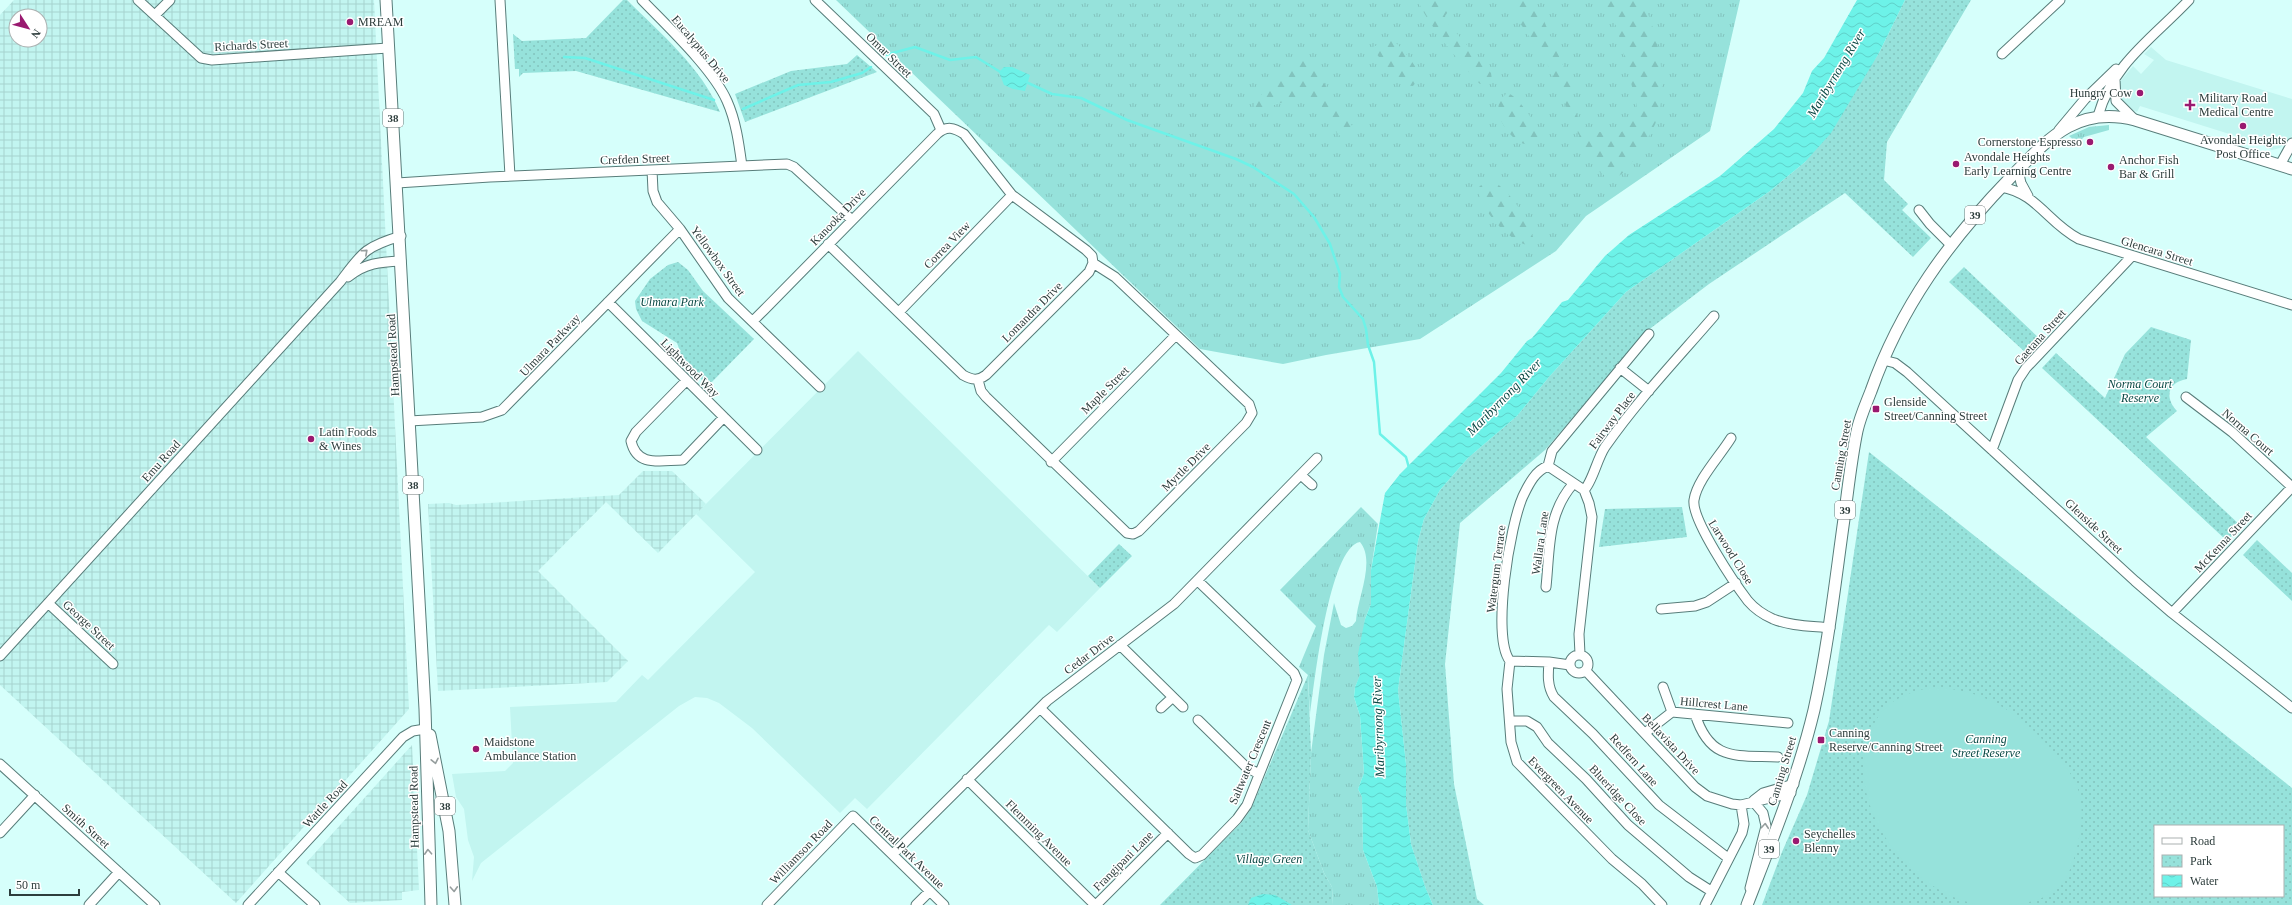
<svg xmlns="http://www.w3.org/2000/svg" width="2292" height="905" viewBox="0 0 2292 905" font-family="Georgia,serif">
<defs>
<pattern id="industrial-grid" width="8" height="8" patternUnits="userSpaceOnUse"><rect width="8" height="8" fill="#c2f5f0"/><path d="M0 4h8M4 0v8" fill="none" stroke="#a7d3cf"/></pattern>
<pattern id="grass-tufts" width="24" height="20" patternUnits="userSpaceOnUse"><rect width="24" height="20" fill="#96e2db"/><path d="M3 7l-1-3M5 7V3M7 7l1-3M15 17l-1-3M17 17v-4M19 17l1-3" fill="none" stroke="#82c3bd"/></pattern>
<pattern id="forest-firs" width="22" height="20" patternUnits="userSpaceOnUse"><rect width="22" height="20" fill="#96e2db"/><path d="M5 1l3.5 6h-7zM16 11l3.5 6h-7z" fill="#82c3bd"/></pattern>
<pattern id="park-dots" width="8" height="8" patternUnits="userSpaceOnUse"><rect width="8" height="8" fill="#96e2db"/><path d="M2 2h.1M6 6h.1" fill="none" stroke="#82c3bd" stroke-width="1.8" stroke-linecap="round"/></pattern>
<pattern id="water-waves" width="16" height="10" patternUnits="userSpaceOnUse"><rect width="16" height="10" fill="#6df2e8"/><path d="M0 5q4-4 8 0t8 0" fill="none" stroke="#5fd0c8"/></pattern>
</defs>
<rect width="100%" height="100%" fill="#d6fffb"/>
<path fill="#c2f5f0" d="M 2151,47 L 2166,60 L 2292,99 L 2292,136 L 2280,148 L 2272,150 L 2255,142 L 2140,106 L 2137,112 L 2127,107 L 2120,100 L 2119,83 L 2133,66 L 2141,74 L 2154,60 L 2144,54 Z
M 858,351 L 1100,588 L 1057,632 L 1049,625 L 867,809 L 855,798 L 840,813 L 752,728 L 719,703 L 707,698 L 695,697 L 679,706 L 481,863 L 472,881 L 474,857 L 468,840 L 464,809 L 456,797 L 452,774 L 505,771 L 513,763 L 510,707 L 616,702 L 642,675 L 648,680 L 755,572 L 696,514 Z"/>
<path fill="url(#industrial-grid)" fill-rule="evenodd" d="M 14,0 L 374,0 L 409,709 L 236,903 L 0,685 L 0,15 ZM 16,16 L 40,16 L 40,40 L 16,40 Z
M 643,471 L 672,471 L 706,504 L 658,553 L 606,502 L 538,571 L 628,661 L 607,682 L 438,691 L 428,504 L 449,503 L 456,505 L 619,495 Z
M 412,745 L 419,890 L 402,892 L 402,900 L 350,903 L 306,863 Z"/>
<path fill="url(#grass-tufts)" d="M 836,0 L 1740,0 L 1710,131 L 1586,216 L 1556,251 L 1420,339 L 1326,355 L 1283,364 L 1200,349 Z
M 2109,125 L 2109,130 L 2084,137 L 2078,143 L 2069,136 L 2089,127 Z
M 1361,507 L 1378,524 L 1371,570 L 1371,604 L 1365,619 L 1360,676 L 1355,687 L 1354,697 L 1360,716 L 1364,773 L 1358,789 L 1362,797 L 1363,850 L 1377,887 L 1379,905 L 1333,905 L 1332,887 L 1324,873 L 1308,830 L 1311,753 L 1324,655 L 1334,603 L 1341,625 L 1346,628 L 1352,626 L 1356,621 C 1357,599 1376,561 1360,542 C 1329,547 1314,686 1310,715 L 1308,675 L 1299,667 L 1316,626 L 1280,590 Z"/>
<path fill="url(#forest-firs)" d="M 1418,0 L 1448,0 L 1450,9 L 1445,16 L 1446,21 L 1491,73 L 1492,80 L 1487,84 L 1480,84 C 1464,68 1424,20 1418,0 Z
M 1508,0 L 1535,0 L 1571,84 L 1577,116 L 1589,130 L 1617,135 L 1625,129 L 1637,106 L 1617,28 L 1603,0 L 1642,0 C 1658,34 1667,76 1659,113 C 1655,128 1646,141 1638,153 C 1630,165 1625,176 1610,179 L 1598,171 L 1589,158 L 1546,61 L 1520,23 Z
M 1390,39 C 1397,41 1418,67 1419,75 C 1420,80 1416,82 1413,86 C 1397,86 1384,61 1373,50 L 1373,47 Z
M 1301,61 L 1308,61 L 1317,68 L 1330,95 L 1355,130 L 1352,139 C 1328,142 1331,101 1309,98 C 1293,96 1273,107 1257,110 L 1254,106 L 1255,101 L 1289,68 Z
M 1507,93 C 1518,95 1540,128 1539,139 C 1525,156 1503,130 1499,115 C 1498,111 1499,106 1498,102 Z
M 1488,179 C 1506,184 1529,220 1533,237 L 1527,245 C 1509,241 1476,206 1479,187 Z"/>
<path fill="url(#park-dots)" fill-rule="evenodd" d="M 623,0 L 627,0 C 660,33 702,68 720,112 L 576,71 L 523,73 L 519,77 L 519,69 L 515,69 L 513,34 L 522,41 L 586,38 Z
M 1905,0 L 1971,0 L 1887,142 L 1884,180 L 1908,204 L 1902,210 L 1931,238 L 1913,257 L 1845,193 L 1709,284 L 1647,331 L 1545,450 L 1460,523 L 1445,664 L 1454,784 L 1477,899 L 1484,905 L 1433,905 L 1426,889 L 1411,844 L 1406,804 L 1406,764 L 1398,690 L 1418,541 L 1424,519 L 1440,490 L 1468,458 L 1517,416 L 1549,377 L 1626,292 L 1770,191 L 1805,162 L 1879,53 Z
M 857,55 L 877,72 L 745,122 L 735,94 L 791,71 L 847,64 Z
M 678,262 L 688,270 L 703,291 L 754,339 L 708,386 L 684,362 L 677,343 L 642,321 L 636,309 L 635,301 L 650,279 L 668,265 Z
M 1964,267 L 2040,339 L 2026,353 L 1949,282 Z
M 2151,327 L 2191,340 L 2187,379 C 2168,382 2164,397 2177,411 L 2146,437 L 2241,526 L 2227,541 L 2042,368 L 2056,353 L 2105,398 L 2125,354 Z
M 1869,452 L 2292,788 L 2292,905 L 1762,905 L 1782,852 L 1807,795 L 1829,721 ZM 2155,826 L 2283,826 L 2283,896 L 2155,896 Z
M 1682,507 L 1687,537 L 1599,547 L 1605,509 Z
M 2257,540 L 2292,573 L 2292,601 L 2243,555 Z
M 1119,544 L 1132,556 L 1100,588 L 1088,576 Z
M 1308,675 L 1311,753 L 1308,830 L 1324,873 L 1332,887 L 1333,905 L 1160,905 L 1242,822 L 1251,809 Z"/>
<path fill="#96e2db" d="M 1928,688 C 1980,686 2019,712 2052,750 C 2063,763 2077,779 2080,797 C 2083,810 2081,825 2079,838 C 2076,853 2071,874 2060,886 C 2047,900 2022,905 2003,905 C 1996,905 1989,905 1982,905 C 1915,896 1850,815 1866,747 C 1875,710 1891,697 1928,688 Z"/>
<path fill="url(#water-waves)" d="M 1857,0 L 1905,0 L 1879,53 L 1831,133 L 1805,162 L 1770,191 L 1626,292 L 1549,377 L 1517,416 L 1468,458 L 1440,490 L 1424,519 L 1418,541 L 1398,690 L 1406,764 L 1406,804 L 1411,844 L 1426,889 L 1433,905 L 1379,905 L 1377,887 L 1363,850 L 1362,797 L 1358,789 L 1364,773 L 1360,716 L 1354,697 L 1355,687 L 1360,675 L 1358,654 L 1365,619 L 1371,604 L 1371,570 L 1385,493 L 1400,474 L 1501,373 L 1527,341 L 1532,338 L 1562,302 L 1568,300 L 1605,256 L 1629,235 L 1720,176 L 1774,129 L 1803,93 L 1812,71 L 1824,58 Z
M 1004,67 L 1012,67 L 1030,75 L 1025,91 L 1013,89 L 1004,85 L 999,72 Z
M 1263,894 L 1275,895 L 1292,905 L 1248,905 L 1251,898 Z"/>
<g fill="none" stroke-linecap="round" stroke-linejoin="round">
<path stroke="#6df2e8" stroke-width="2.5" d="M 885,55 L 915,47 L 950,60 L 976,57 L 1002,73
M 564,57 L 585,58 L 714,100
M 1026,82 L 1052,94 L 1081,98 L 1127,120 L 1236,159 L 1253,167 L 1294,194 L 1314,217 L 1330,244 L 1340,274 L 1339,287 L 1343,297 L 1363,319 L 1366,329 L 1368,345 L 1374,362 L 1380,434 L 1406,457 L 1409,468
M 743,109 L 798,85 L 831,82 L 862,73 L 871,67"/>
<defs>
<path id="minor" d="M 138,0 L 201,58 L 212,60 L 388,48
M 500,0 L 510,176
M 642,0 C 667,26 713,69 727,101 C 736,121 739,144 742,166
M 815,0 L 934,114 L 941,130
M 155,15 L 170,0
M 2002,54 L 2060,0
M 2115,79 L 2116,101 L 2135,120
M 2098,116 C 2113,63 2153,38 2189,0
M 2059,130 L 2085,99 L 2116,69
M 2280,165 L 2292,143
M 652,170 L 653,191 L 657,202 L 680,229 L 728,298 L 820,387
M 2018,170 L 2021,183 L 2028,196
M 397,183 L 490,177 L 787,164 L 794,167 L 852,220
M 2001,187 C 2037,193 2048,223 2079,239 L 2292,305
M 1919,210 L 1930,224 L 1950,244
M 348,277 C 365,263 380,262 401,261
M 608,302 L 757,450
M 899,312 L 1012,195
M 753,321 L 764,310 L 937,134 C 947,125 954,128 964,134 L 1012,195 L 1086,250 L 1092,256 L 1093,263 L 1089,272 L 986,375 C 978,381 972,380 963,375 L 828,244
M 1883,360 L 1895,363 L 1907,372 L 2135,581 L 2172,613 L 2292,708
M 1620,368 L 1649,391
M 978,380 L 981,391 L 986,397 L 1127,533 L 1133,534 L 1139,531 L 1246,423 L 1252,413 L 1249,404 L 1115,277 L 1093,263
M 686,381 L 636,432 L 631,441 C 637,468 661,460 683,460 L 724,417
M 2186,397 L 2232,432 L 2292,487
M 409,421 L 482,417 L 502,410 L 680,229
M 1731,438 C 1720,456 1697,480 1694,500 C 1691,519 1735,584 1748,601 C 1754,608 1764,615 1773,619 C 1790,626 1811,626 1830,628
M 1992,450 L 2018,380 L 2026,368 L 2132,256
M 1051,462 L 1176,335
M 1548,466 L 1552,451 L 1649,334
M 1302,476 L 1312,485
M 1546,587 C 1550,549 1547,514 1573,484
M 48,603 L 113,664
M 1661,609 L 1695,606 L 1707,602 L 1736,583
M 2172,613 L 2292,487
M 1120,645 L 1183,707
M 1580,654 L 1579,634 L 1592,517 L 1589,503 L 1584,490 C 1592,483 1597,459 1605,447 C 1637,401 1677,359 1714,316
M1570 664a9 9 0 1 1 18 0a9 9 0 1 1-18 0Z
M 0,656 L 340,282 C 362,253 364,247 401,236
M 1510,661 L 1507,689 L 1511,742 L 1517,762 L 1612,859 L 1642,884 L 1662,905
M 1510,661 C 1491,637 1510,525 1523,496 C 1529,484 1535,471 1548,466 L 1584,490
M 1510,661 L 1549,662 L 1570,665
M 1549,662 C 1548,674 1547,686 1554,697 L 1593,734 L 1659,805 L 1728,858
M 1586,671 L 1695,787 L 1707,796 L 1732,804 L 1741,805 L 1791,793
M 1663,687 L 1672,712
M 1040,708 L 1189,854 L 1195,858 L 1202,855 L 1237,819 L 1247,805 L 1297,680 L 1294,673 L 1198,581
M 1161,708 L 1173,697
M 1695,714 C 1710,762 1736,755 1778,757
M 1198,720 L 1246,767 L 1259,774
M 1510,721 L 1527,721 L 1537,727 L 1548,743 L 1586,779 L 1628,825 L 1689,877 L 1711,891
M 1645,733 L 1672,712 L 1788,723
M 0,764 L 155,905
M 967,779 L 1095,905
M 1754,800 L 1763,793 L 1794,784
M 0,833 L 35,795
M 893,854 L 1047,701 L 1174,604 L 1317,458
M 278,872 L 315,905
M 1750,888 L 1766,826 L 1763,813 L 1753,801
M 89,905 L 119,872
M 248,905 L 403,737 L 413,731 L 425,729
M 767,905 L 853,816 L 944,905
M 916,905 L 930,891
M 1096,905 L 1168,833
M 1705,905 L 1742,833 L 1744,824 L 1741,805"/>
<path id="major" d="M 386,0 L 425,709 L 431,905
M 430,735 L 449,831 L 455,905
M 1747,905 C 1772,840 1798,777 1814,710 C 1828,647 1835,583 1844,519 C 1848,490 1851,460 1857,431 C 1860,417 1866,404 1871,391 C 1901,306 1949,241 2011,177 C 2048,139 2077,105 2135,120 L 2292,169"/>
</defs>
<use href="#minor" stroke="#587d7a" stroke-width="11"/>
<use href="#major" stroke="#587d7a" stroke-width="13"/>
<use href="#minor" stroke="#fff" stroke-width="9"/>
<use href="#major" stroke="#fff" stroke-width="11"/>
</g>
<defs><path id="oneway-chevron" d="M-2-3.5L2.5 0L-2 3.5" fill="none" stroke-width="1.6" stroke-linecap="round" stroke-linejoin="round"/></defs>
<g stroke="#969e9e">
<use href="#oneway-chevron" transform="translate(365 252) rotate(-42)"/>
<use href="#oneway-chevron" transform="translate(435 761) rotate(78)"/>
<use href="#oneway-chevron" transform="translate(1765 826) rotate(-85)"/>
<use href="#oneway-chevron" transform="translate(428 852) rotate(-93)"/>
<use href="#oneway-chevron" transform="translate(454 889) rotate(87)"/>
</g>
<g fill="#9a1a70" stroke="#fff" stroke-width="1.5">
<circle cx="350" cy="22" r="4"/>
<circle cx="2140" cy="93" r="4"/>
<path d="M2188 99h4v4h4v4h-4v4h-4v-4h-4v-4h4z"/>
<circle cx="2243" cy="126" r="4"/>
<circle cx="2090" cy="142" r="4"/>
<circle cx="1956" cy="164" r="4"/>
<circle cx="2111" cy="167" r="4"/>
<rect x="1872" y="405" width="8" height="8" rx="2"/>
<circle cx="311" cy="439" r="4"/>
<rect x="1817" y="736" width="8" height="8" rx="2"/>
<circle cx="476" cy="749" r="4"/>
<circle cx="1796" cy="841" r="4"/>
</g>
<g text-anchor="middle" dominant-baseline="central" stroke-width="3" stroke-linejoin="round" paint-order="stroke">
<g fill="#fff" stroke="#6c7776" stroke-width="1">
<rect x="383" y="109" width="20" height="18" rx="3"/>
<rect x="1965" y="206" width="20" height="18" rx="3"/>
<rect x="403" y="476" width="20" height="18" rx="3"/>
<rect x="1835" y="501" width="20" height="18" rx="3"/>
<rect x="435" y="797" width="20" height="18" rx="3"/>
<rect x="1759" y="840" width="20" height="18" rx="3"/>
</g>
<g font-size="11" font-weight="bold" fill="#2d3d3c">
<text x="393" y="118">38</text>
<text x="1975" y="215">39</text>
<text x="413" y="485">38</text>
<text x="1845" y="510">39</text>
<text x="445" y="806">38</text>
<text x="1769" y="849">39</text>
</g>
<g font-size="12" fill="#2d3d3c" stroke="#fff" text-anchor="start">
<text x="358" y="22">MREAM</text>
<text x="2132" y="93" text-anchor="end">Hungry Cow</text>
<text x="2199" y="98">Military Road<tspan x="2199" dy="14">Medical Centre</tspan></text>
<text x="2243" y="140" text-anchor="middle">Avondale Heights<tspan x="2243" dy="14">Post Office</tspan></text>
<text x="2082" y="142" text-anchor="end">Cornerstone Espresso</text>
<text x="1964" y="157">Avondale Heights<tspan x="1964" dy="14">Early Learning Centre</tspan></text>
<text x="2119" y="160">Anchor Fish<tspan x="2119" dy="14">Bar &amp; Grill</tspan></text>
<text x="1884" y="402">Glenside<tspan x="1884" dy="14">Street/Canning Street</tspan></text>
<text x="319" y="432">Latin Foods<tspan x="319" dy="14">&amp; Wines</tspan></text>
<text x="1829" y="733">Canning<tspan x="1829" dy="14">Reserve/Canning Street</tspan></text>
<text x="484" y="742">Maidstone<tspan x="484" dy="14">Ambulance Station</tspan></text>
<text x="1804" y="834">Seychelles<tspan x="1804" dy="14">Blenny</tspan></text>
</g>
<g font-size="12" fill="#2d3d3c" stroke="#fff">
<text transform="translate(251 45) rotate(-3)">Richards Street</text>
<text transform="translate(701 49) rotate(50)">Eucalyptus Drive</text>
<text transform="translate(889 55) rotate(44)">Omar Street</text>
<text transform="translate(635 159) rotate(-2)">Crefden Street</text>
<text transform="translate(838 217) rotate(-46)">Kanooka Drive</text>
<text transform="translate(947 245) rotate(-46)">Correa View</text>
<text transform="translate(2157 251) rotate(17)">Glencara Street</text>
<text transform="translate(718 261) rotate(54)">Yellowbox Street</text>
<text transform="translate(1032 312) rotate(-45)">Lomandra Drive</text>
<text transform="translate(2040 337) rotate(-48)">Gaetana Street</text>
<text transform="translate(550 345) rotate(-46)">Ulmara Parkway</text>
<text transform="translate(393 355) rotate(-93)">Hampstead Road</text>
<text transform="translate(690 368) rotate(45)">Lightwood Way</text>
<text transform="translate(1105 390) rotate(-45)">Maple Street</text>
<text transform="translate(1612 420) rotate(-53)">Fairway Place</text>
<text transform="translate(2248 432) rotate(41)">Norma Court</text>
<text transform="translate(1841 455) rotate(-80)">Canning Street</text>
<text transform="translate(161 461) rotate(-48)">Emu Road</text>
<text transform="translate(1186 467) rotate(-45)">Myrtle Drive</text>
<text transform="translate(2094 526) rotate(43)">Glenside Street</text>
<text transform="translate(2223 542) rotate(-47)">McKenna Street</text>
<text transform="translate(1540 543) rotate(-82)">Wallara Lane</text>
<text transform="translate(1731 552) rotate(58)">Larwood Close</text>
<text transform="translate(1496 569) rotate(-83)">Watergum Terrace</text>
<text transform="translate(89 625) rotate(43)">George Street</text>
<text transform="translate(1089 654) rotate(-37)">Cedar Drive</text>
<text transform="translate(1714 704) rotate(5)">Hillcrest Lane</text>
<text transform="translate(1671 744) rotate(47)">Bellavista Drive</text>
<text transform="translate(1634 760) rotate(48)">Redfern Lane</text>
<text transform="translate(1250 762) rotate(-67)">Saltwater Crescent</text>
<text transform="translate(1782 771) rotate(-73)">Canning Street</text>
<text transform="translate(1561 790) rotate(46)">Evergreen Avenue</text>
<text transform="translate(1618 795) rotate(47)">Blueridge Close</text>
<text transform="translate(325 804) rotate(-47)">Wattle Road</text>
<text transform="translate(414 807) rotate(-91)">Hampstead Road</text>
<text transform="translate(86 826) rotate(42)">Smith Street</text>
<text transform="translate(1039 833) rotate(45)">Flemming Avenue</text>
<text transform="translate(801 852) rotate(-46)">Williamson Road</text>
<text transform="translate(907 852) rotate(44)">Central Park Avenue</text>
<text transform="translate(1123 861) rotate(-45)">Frangipani Lane</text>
</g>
<g font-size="12" font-style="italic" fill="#0a4945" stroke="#fff">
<text x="672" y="302">Ulmara Park</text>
<text x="2140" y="384">Norma Court<tspan x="2140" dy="14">Reserve</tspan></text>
<text x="1986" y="739">Canning<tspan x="1986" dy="14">Street Reserve</tspan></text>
<text x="1269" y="859">Village Green</text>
</g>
<g font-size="13" font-style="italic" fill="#094844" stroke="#fff">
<text transform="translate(1836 73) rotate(-59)">Maribyrnong River</text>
<text transform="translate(1504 397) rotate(-46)">Maribyrnong River</text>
<text transform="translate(1378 727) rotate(-92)">Maribyrnong River</text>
</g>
</g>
<rect x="2154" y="825" width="130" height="72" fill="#ffffff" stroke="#abb1b1"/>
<rect x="2162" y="838" width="20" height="6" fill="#ffffff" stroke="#abb1b1"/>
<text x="2190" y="845" font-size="12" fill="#2d3d3c">Road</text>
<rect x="2162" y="855" width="20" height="12" fill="url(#park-dots)" stroke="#abb1b1"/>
<text x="2190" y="865" font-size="12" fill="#2d3d3c">Park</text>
<rect x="2162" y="875" width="20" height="12" fill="url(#water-waves)" stroke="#abb1b1"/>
<text x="2190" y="885" font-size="12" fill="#2d3d3c">Water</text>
<g transform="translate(28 28) rotate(126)"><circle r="19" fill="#ffffff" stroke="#abb1b1"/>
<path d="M0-3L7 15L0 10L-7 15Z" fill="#9a1a70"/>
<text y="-6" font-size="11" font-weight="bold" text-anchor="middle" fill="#2d3d3c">N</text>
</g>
<path d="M10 889v6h69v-6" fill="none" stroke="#2d3d3c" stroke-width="2"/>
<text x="16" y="889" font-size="12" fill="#2d3d3c" stroke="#ffffff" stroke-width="3" paint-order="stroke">50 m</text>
</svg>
